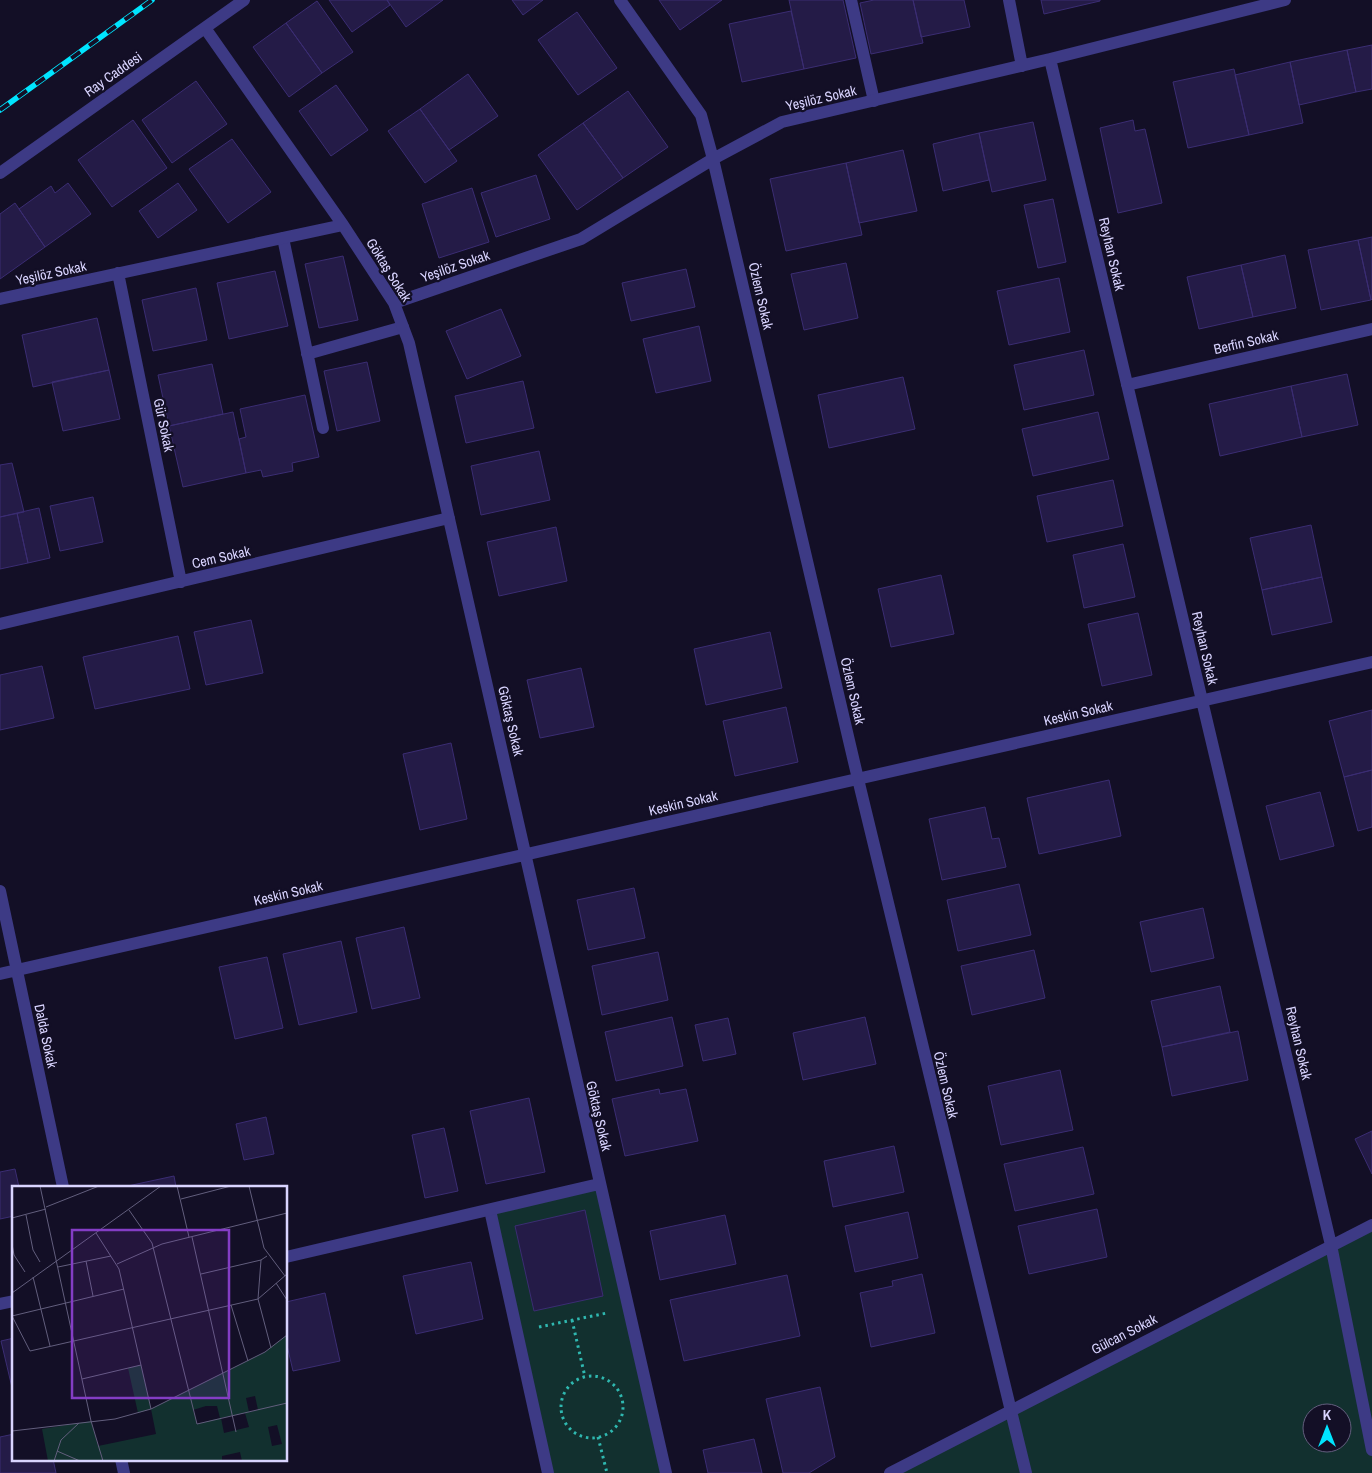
<svg xmlns="http://www.w3.org/2000/svg" width="1372" height="1473" viewBox="0 0 1372 1473" font-family="'Archivo Narrow',sans-serif">
<rect width="100%" height="100%" fill="#130f26"/>
<path fill="#12302f" fill-rule="evenodd" d="M 599,1184 L 666,1473 L 548,1473 L 490,1210 Z
M 1372,1225 L 1372,1473 L 890,1473 ZM 1312,1413 L 1342,1413 L 1342,1443 L 1312,1443 Z"/>
<path fill="#241b47" stroke="#3b2d73" d="M 329,0 L 387,0 L 390,5 L 352,32 Z
M 387,0 L 443,0 L 406,27 Z
M 512,0 L 543,0 L 523,15 Z
M 659,0 L 722,0 L 680,30 Z
M 789,0 L 843,0 L 856,58 L 804,69 Z
M 874,0 L 913,0 L 923,43 L 871,54 L 860,3 Z
M 913,0 L 964,0 L 970,27 L 921,37 Z
M 1041,0 L 1100,0 L 1100,1 L 1044,14 Z
M 317,1 L 353,52 L 322,73 L 286,23 Z
M 791,11 L 804,69 L 742,82 L 729,24 Z
M 577,12 L 617,68 L 578,95 L 538,40 Z
M 286,23 L 322,73 L 289,97 L 253,47 Z
M 1372,45 L 1372,89 L 1356,92 L 1347,50 Z
M 1347,50 L 1356,92 L 1299,105 L 1290,62 Z
M 1290,62 L 1303,123 L 1249,135 L 1235,75 Z
M 1234,69 L 1249,135 L 1188,148 L 1173,82 Z
M 468,74 L 498,116 L 449,150 L 420,109 Z
M 196,81 L 227,124 L 172,163 L 142,120 Z
M 336,85 L 368,130 L 331,156 L 299,111 Z
M 628,91 L 668,147 L 623,178 L 583,123 Z
M 420,109 L 457,161 L 425,183 L 388,131 Z
M 133,120 L 167,168 L 112,207 L 78,160 Z
M 1133,120 L 1135,131 L 1145,129 L 1162,203 L 1118,213 L 1100,128 Z
M 1033,122 L 1046,180 L 992,192 L 979,133 Z
M 583,123 L 623,178 L 577,210 L 538,155 Z
M 979,133 L 989,180 L 943,191 L 933,144 Z
M 232,139 L 271,192 L 228,223 L 189,169 Z
M 903,150 L 917,211 L 859,223 L 846,163 Z
M 846,163 L 862,235 L 786,251 L 770,179 Z
M 536,175 L 550,219 L 496,237 L 481,193 Z
M 68,183 L 91,214 L 45,247 L 19,209 L 51,186 L 55,193 Z
M 178,183 L 197,210 L 158,238 L 139,211 Z
M 472,188 L 489,242 L 439,258 L 422,204 Z
M 1053,199 L 1066,262 L 1038,268 L 1024,205 Z
M 15,203 L 45,247 L 0,279 L 0,214 Z
M 1372,237 L 1372,299 L 1371,300 L 1358,240 Z
M 1358,240 L 1371,300 L 1321,310 L 1308,250 Z
M 1285,255 L 1296,308 L 1253,317 L 1241,265 Z
M 343,256 L 358,320 L 319,328 L 305,264 Z
M 846,263 L 858,318 L 804,330 L 791,274 Z
M 1241,265 L 1253,317 L 1199,329 L 1187,277 Z
M 686,269 L 695,307 L 631,321 L 622,283 Z
M 275,271 L 288,326 L 229,339 L 217,283 Z
M 1059,278 L 1070,332 L 1009,345 L 997,291 Z
M 196,288 L 207,340 L 153,351 L 142,300 Z
M 501,309 L 521,356 L 467,379 L 446,331 Z
M 97,318 L 109,370 L 33,387 L 22,335 Z
M 699,326 L 711,381 L 656,393 L 643,339 Z
M 1084,350 L 1094,395 L 1024,410 L 1014,365 Z
M 367,362 L 380,421 L 337,431 L 324,371 Z
M 212,364 L 223,414 L 169,426 L 158,375 Z
M 109,370 L 120,419 L 63,431 L 52,382 Z
M 1347,374 L 1358,425 L 1302,437 L 1291,386 Z
M 903,377 L 915,429 L 829,448 L 818,395 Z
M 523,381 L 534,428 L 466,443 L 455,396 Z
M 1291,386 L 1302,437 L 1220,456 L 1209,404 Z
M 305,395 L 319,457 L 292,463 L 293,471 L 263,477 L 261,470 L 246,473 L 239,439 L 246,437 L 240,409 Z
M 233,412 L 246,473 L 183,487 L 169,426 Z
M 1098,412 L 1109,459 L 1033,476 L 1022,429 Z
M 539,451 L 550,500 L 481,515 L 471,466 Z
M 12,463 L 24,512 L 0,517 L 0,465 Z
M 1113,480 L 1123,526 L 1047,542 L 1037,496 Z
M 93,497 L 103,542 L 60,551 L 50,506 Z
M 39,508 L 50,558 L 28,563 L 17,513 Z
M 17,513 L 28,563 L 0,569 L 0,517 Z
M 1311,525 L 1322,577 L 1262,590 L 1250,538 Z
M 556,527 L 567,581 L 499,596 L 487,542 Z
M 1123,544 L 1135,597 L 1084,608 L 1073,555 Z
M 941,575 L 954,634 L 891,647 L 878,589 Z
M 1322,577 L 1332,622 L 1272,635 L 1262,590 Z
M 1138,613 L 1152,675 L 1102,686 L 1088,624 Z
M 251,620 L 263,673 L 206,685 L 194,632 Z
M 770,632 L 782,688 L 706,705 L 694,649 Z
M 178,636 L 190,689 L 95,709 L 83,657 Z
M 42,666 L 54,718 L 0,730 L 0,675 Z
M 581,668 L 594,727 L 540,738 L 527,680 Z
M 786,707 L 798,762 L 735,776 L 723,721 Z
M 1372,710 L 1372,770 L 1344,777 L 1329,721 Z
M 451,743 L 467,819 L 420,830 L 403,754 Z
M 1372,770 L 1372,827 L 1358,831 L 1344,777 Z
M 1109,780 L 1121,836 L 1039,854 L 1027,798 Z
M 1320,792 L 1334,846 L 1280,860 L 1266,806 Z
M 985,807 L 992,839 L 999,838 L 1006,867 L 942,880 L 929,819 Z
M 1019,884 L 1031,935 L 958,951 L 947,900 Z
M 634,888 L 645,938 L 588,950 L 577,900 Z
M 1203,908 L 1214,958 L 1151,972 L 1140,922 Z
M 404,927 L 420,998 L 372,1009 L 356,938 Z
M 341,941 L 357,1012 L 299,1025 L 283,954 Z
M 1034,950 L 1045,998 L 972,1015 L 961,966 Z
M 658,952 L 668,1000 L 602,1015 L 592,966 Z
M 267,957 L 283,1028 L 235,1039 L 219,967 Z
M 1220,986 L 1230,1032 L 1162,1047 L 1151,1001 Z
M 672,1017 L 683,1066 L 616,1081 L 605,1032 Z
M 865,1017 L 876,1064 L 803,1080 L 793,1033 Z
M 728,1018 L 736,1054 L 703,1061 L 695,1025 Z
M 1238,1031 L 1248,1080 L 1172,1096 L 1162,1047 Z
M 1060,1070 L 1073,1130 L 1001,1145 L 988,1086 Z
M 659,1089 L 660,1094 L 686,1089 L 698,1141 L 625,1156 L 612,1099 Z
M 529,1098 L 545,1172 L 486,1184 L 470,1111 Z
M 266,1117 L 274,1154 L 244,1160 L 236,1124 Z
M 444,1128 L 458,1191 L 425,1198 L 412,1135 Z
M 1372,1131 L 1372,1174 L 1355,1139 Z
M 894,1146 L 904,1192 L 833,1207 L 824,1161 Z
M 1083,1147 L 1094,1194 L 1015,1211 L 1004,1164 Z
M 15,1169 L 19,1187 L 14,1187 L 14,1216 L 0,1219 L 0,1172 Z
M 174,1176 L 176,1187 L 123,1187 Z
M 1097,1209 L 1107,1257 L 1029,1274 L 1018,1226 Z
M 585,1210 L 603,1296 L 534,1311 L 515,1226 Z
M 908,1212 L 918,1258 L 855,1272 L 845,1226 Z
M 725,1215 L 736,1264 L 660,1280 L 650,1231 Z
M 471,1262 L 483,1319 L 416,1334 L 403,1276 Z
M 922,1274 L 935,1333 L 871,1347 L 860,1293 L 893,1286 L 892,1281 Z
M 787,1275 L 800,1336 L 684,1361 L 670,1300 Z
M 325,1293 L 340,1361 L 293,1371 L 286,1341 L 286,1302 Z
M 14,1338 L 14,1396 L 1,1341 Z
M 820,1387 L 835,1457 L 809,1473 L 783,1473 L 766,1399 Z
M 14,1434 L 14,1459 L 53,1459 L 56,1473 L 0,1473 L 0,1437 Z
M 754,1439 L 762,1473 L 708,1473 L 703,1450 Z"/>
<g fill="none" stroke-linecap="round" stroke-linejoin="round">
<path stroke="#2fb8b0" stroke-width="3" stroke-dasharray="2.5 4" stroke-linecap="butt" d="M 572,1320 L 585,1377
M 539,1327 L 607,1313
M561 1407a31 31 0 1 1 62 0a31 31 0 1 1-62 0Z
M 598,1437 L 607,1473"/>
<path stroke="#3d3a85" stroke-width="12" d="M 851,0 L 874,101
M 283,238 L 323,428
M 307,354 L 403,327
M 490,1210 L 548,1473
M 0,1304 L 14,1301"/>
<path stroke="#3d3a85" stroke-width="12" d="M 620,0 L 701,115 L 713,159 L 858,779 L 1026,1473
M 1009,0 L 1022,66
M 205,28 L 343,225 L 394,303 L 409,343 L 666,1473
M 1050,59 L 1331,1245 L 1372,1450
M 0,173 L 244,0
M 118,273 L 181,582
M 0,299 L 343,225
M 394,303 L 581,239 L 713,159 L 782,122 L 1050,59 L 1285,0
M 1127,385 L 1372,329
M 0,624 L 449,518
M 0,891 L 63,1187
M 0,974 L 1372,662
M 286,1257 L 599,1184
M 121,1459 L 124,1473
M 890,1473 L 1372,1225"/>
<defs>
<path id="rail" d="M 0,110 L 152,0"/>
</defs>
<use href="#rail" stroke="#00e5ff" stroke-width="5.5"/>
<use href="#rail" stroke="#130f26" stroke-width="4" stroke-dasharray="11" stroke-linecap="butt"/>
</g>
<g text-anchor="middle" dominant-baseline="central" stroke-width="4.5" stroke-linejoin="round" paint-order="stroke">
<g font-size="14" fill="#d9d4ff" stroke="#130f26">
<text transform="translate(113 74) rotate(-35)">Ray Caddesi</text>
<text transform="translate(821 98) rotate(-13)">Yeşilöz Sokak</text>
<text transform="translate(1112 254) rotate(77)">Reyhan Sokak</text>
<text transform="translate(455 266) rotate(-19)">Yeşilöz Sokak</text>
<text transform="translate(389 270) rotate(58)">Göktaş Sokak</text>
<text transform="translate(51 273) rotate(-12)">Yeşilöz Sokak</text>
<text transform="translate(761 296) rotate(77)">Özlem Sokak</text>
<text transform="translate(1246 342) rotate(-13)">Berfin Sokak</text>
<text transform="translate(164 425) rotate(78)">Gür Sokak</text>
<text transform="translate(221 557) rotate(-13)">Cem Sokak</text>
<text transform="translate(1205 648) rotate(77)">Reyhan Sokak</text>
<text transform="translate(853 691) rotate(77)">Özlem Sokak</text>
<text transform="translate(1078 713) rotate(-13)">Keskin Sokak</text>
<text transform="translate(511 721) rotate(77)">Göktaş Sokak</text>
<text transform="translate(683 803) rotate(-13)">Keskin Sokak</text>
<text transform="translate(288 893) rotate(-13)">Keskin Sokak</text>
<text transform="translate(46 1036) rotate(78)">Dalda Sokak</text>
<text transform="translate(1299 1043) rotate(77)">Reyhan Sokak</text>
<text transform="translate(946 1085) rotate(77)">Özlem Sokak</text>
<text transform="translate(599 1116) rotate(77)">Göktaş Sokak</text>
<text transform="translate(1124 1334) rotate(-27)">Gülcan Sokak</text>
</g>
</g>
<g transform="translate(12 1186)">
<rect width="275" height="275" fill="#130f26"/>
<path d="M 275,149 L 275,275 L 230,275 L 228,266 L 210,270 L 210,275 L 36,275 L 30,243 L 79,235 L 86,260 L 144,248 L 139,223 L 126,227 L 116,182 L 129,179 L 139,223 L 253,166 ZM 243,210 L 246,224 L 237,226 L 234,212 ZM 194,220 L 205,220 L 208,232 L 185,238 L 181,224 ZM 233,227 L 237,241 L 212,247 L 209,232 ZM 265,239 L 270,258 L 260,260 L 256,241 Z" fill="#12302f" fill-rule="evenodd"/>
<path fill="none" stroke="#625e7d" stroke-width="1" d="M 28,0 L 79,235 L 91,275M 165,0 L 177,51M 237,0 L 252,62 L 273,90M 169,13 L 219,0M 34,21 L 87,0M 117,24 L 140,57 L 185,238 L 275,217M 14,29 L 21,64 L 28,76M 0,32 L 34,23M 84,47 L 107,83 L 139,223M 180,51 L 224,246M 0,58 L 2,69 L 13,86M 249,74 L 246,113 L 259,162M 74,75 L 81,110M 105,78 L 150,58 L 275,27M 46,81 L 99,70M 189,88 L 249,74 L 255,70M 21,91 L 38,160M 264,97 L 275,114M 0,107 L 149,0M 219,119 L 236,175M 0,130 L 18,165 L 246,113 L 275,88M 0,130 L 112,103M 70,193 L 129,179M 0,245 L 103,233 L 139,223 L 253,166 L 275,149M 45,265 L 68,275M 42,275 L 49,254 L 67,237"/>
<path fill="#843dc5" fill-opacity="0.15" stroke="#843dc5" stroke-width="2.5" d="M 60,44 L 217,44 L 217,212 L 60,212 Z"/>
<rect width="275" height="275" fill="none" stroke="#d9d4ff" stroke-width="2.5"/>
</g>
<g transform="translate(1327 1428)"><circle r="24" fill="#130f26" stroke="#625e7d"/>
<path d="M0-4L9 19L0 12L-9 19Z" fill="#00e5ff"/>
<text y="-8" font-size="14" font-weight="bold" text-anchor="middle" fill="#d9d4ff">K</text>
</g>
</svg>
